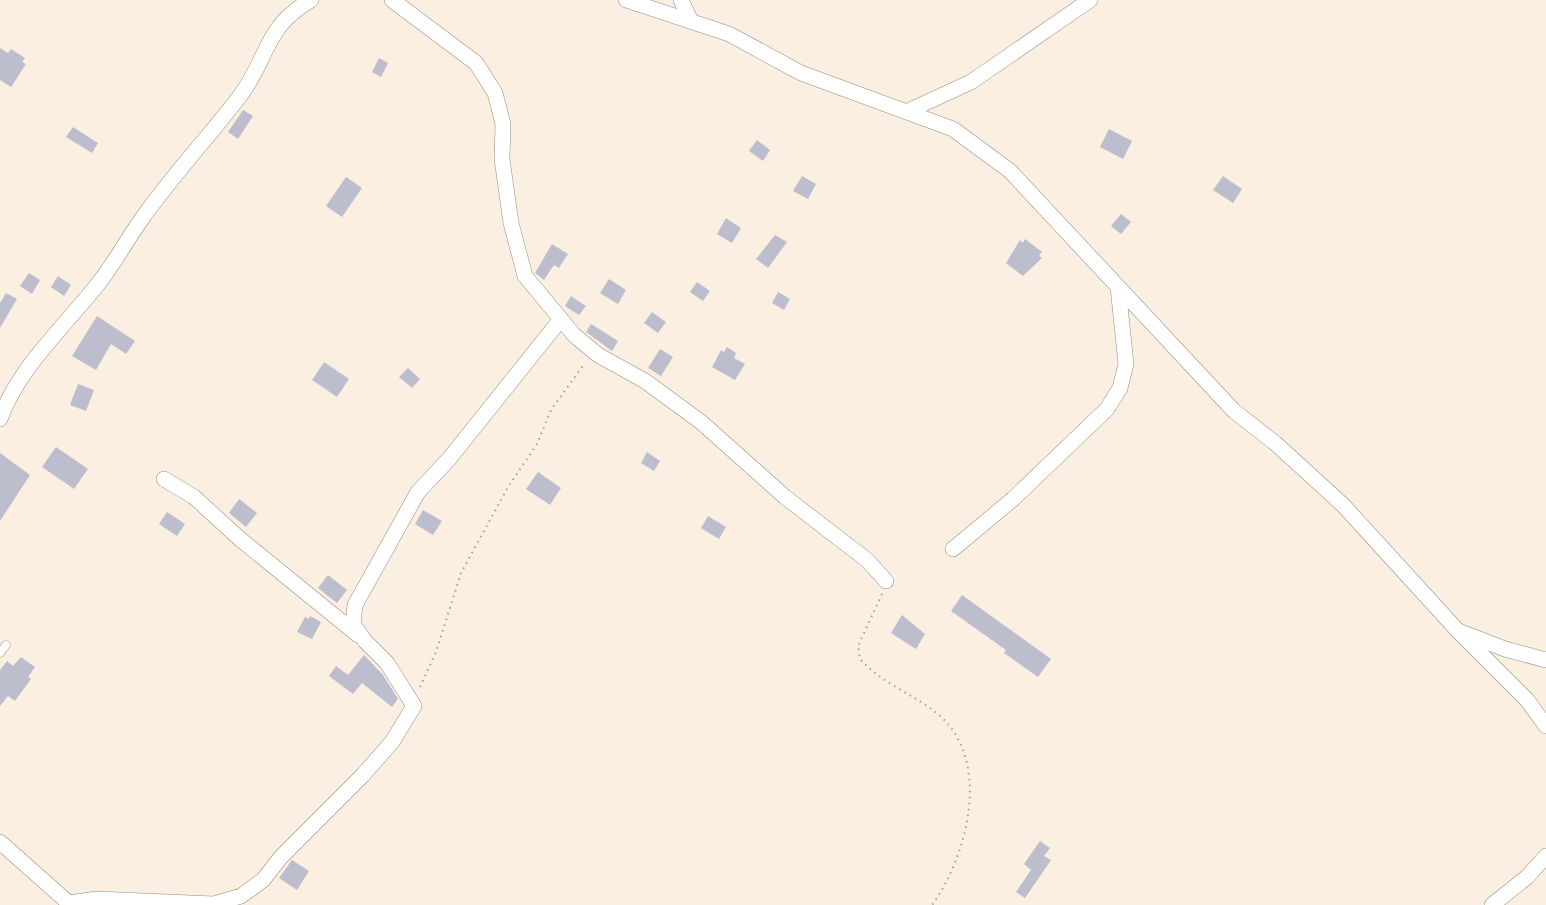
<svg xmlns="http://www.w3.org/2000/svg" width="1546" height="905" viewBox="0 0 1546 905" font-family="Roboto,sans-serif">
<rect width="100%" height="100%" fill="#fbefe1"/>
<path fill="#bcbdcd" d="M 0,48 L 8,53 L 11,49 L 25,58 L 22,62 L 26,64 L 11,87 L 0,80 Z
M 379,58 L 388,63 L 381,77 L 372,72 Z
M 243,110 L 253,116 L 238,139 L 228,132 Z
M 73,127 L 98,143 L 92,153 L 66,137 Z
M 1109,129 L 1132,141 L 1123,159 L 1100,147 Z
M 757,140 L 770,150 L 763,161 L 749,151 Z
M 802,176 L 816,184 L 808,199 L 793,191 Z
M 1223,176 L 1242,189 L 1233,203 L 1213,190 Z
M 346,177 L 362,188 L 342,217 L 326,206 Z
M 1121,214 L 1131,222 L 1121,234 L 1111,226 Z
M 726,218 L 741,228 L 732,243 L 717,234 Z
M 775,235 L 787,242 L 768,268 L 756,259 Z
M 1025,239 L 1042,252 L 1039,256 L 1042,258 L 1023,276 L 1006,263 L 1020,240 L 1023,243 Z
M 552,244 L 568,254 L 559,268 L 554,265 L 544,280 L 535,273 Z
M 29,273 L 40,280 L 32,294 L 20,286 Z
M 58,276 L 71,285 L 64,296 L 51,287 Z
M 609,279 L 626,290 L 618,304 L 600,293 Z
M 697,282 L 710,291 L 703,301 L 690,292 Z
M 778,292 L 790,299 L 784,310 L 772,303 Z
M 6,293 L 17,299 L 0,328 L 0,303 Z
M 571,296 L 586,306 L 579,315 L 565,306 Z
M 652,312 L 666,322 L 658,333 L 644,323 Z
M 97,316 L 135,341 L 126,354 L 111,344 L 96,370 L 72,356 Z
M 591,324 L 618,341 L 612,351 L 586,332 Z
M 727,347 L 736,353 L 734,358 L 745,364 L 735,380 L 712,367 L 721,350 L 724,352 Z
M 660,349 L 673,357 L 661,376 L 648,368 Z
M 324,362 L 349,379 L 337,397 L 312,380 Z
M 408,368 L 420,379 L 412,388 L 399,377 Z
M 78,384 L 94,390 L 86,411 L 70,405 Z
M 56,447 L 88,469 L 74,489 L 42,467 Z
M 647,452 L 660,461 L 654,471 L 641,463 Z
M 0,453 L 30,475 L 0,521 Z
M 538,472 L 561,488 L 550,505 L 526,489 Z
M 239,499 L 257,513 L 246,527 L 229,513 Z
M 423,510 L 442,521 L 433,535 L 415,524 Z
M 167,512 L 185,524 L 177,536 L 159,524 Z
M 708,516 L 726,527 L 719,539 L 701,528 Z
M 328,575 L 347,590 L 337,603 L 318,588 Z
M 962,595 L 1051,659 L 1038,677 L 1004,653 L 1006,650 L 951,611 Z
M 902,615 L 925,634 L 916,649 L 891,633 Z
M 310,616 L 321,622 L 312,639 L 297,632 L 305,617 L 309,619 Z
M 364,655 L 383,675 L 398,699 L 392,707 L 362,683 L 353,694 L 329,676 L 336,666 L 348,675 Z
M 21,657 L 35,667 L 28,677 L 31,679 L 15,701 L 8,696 L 0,706 L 0,670 L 7,661 L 13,666 Z
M 1040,841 L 1050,848 L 1044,856 L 1051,860 L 1025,898 L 1016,892 L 1031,870 L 1024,864 Z
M 292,860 L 309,871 L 297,890 L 279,878 Z"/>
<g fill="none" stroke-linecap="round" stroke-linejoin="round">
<defs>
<path id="lane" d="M 0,653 L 6,645"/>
<path id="street" d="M 392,0 L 476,63 L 495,93 L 503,124 L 502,159 L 511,223 L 525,276 L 574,335 L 598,355 L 645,381 L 701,422 L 785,497 L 867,560 L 886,581
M 626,0 L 729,34 L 801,73 L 953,129 L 1010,171 L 1234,411 L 1275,443 L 1343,505 L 1458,631 L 1527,700 L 1546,726
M 681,0 L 690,19
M 908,111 L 971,82 L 1090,0
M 0,419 C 19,367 64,327 98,284 C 114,264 126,241 141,220 C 171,177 208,138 240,96 C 269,57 264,27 311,0
M 164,479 L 194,497 L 240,539 L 358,635
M 953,549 L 1013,499 L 1107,409 L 1120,388 L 1126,364 L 1118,287
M 1461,632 L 1505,649 L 1546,660
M 0,842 L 71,905
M 70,903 L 96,899 L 214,904 L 241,896 L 263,880 L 281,857 L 362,776 L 392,742 L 414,706 L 387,663 L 365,641 L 353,624 L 355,605 L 418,492 L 449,459 L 561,319
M 1492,905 L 1527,877 L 1546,856"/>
</defs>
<use href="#lane" stroke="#958b7e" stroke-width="9"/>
<use href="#street" stroke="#958b7e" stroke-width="16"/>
<path stroke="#a79e94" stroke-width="2" stroke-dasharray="1.5 4.5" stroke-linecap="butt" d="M 882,594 L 858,646 L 860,659 C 882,684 914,694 939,715 C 992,761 968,855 932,905
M 420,687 L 436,652 L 461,573 L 508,487 L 537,444 L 551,410 L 585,363"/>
<use href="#lane" stroke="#fff" stroke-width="8"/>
<use href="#street" stroke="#fff" stroke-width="15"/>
</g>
</svg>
